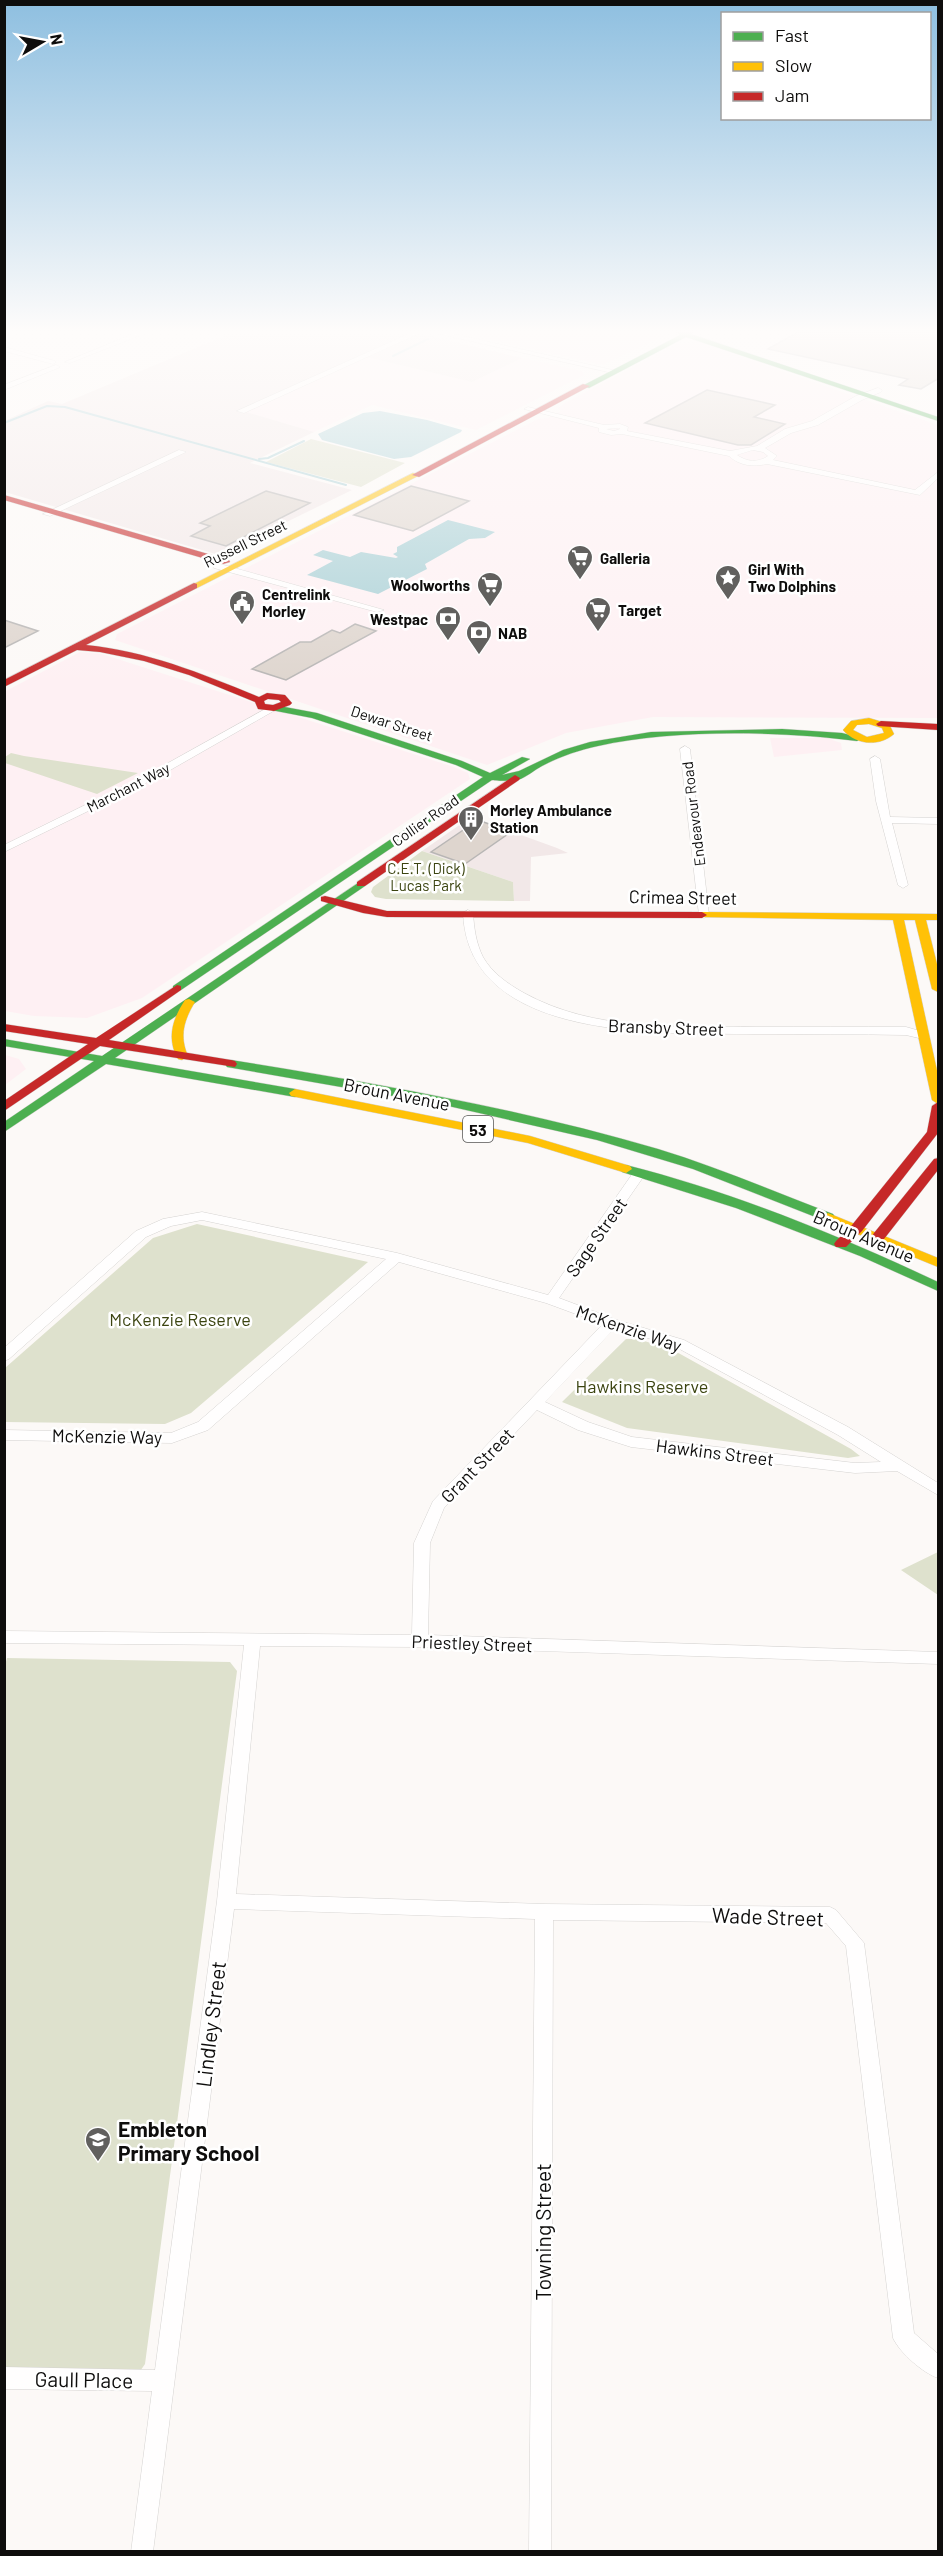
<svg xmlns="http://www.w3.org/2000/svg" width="943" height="2556" viewBox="0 0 943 2556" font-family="Barlow,sans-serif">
<rect width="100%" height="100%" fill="#fcf9f7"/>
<path fill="#fef0f3" d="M 456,332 L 664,332 L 665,335 L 603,365 Z
M 698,342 L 938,425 L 938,718 L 653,717 L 566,733 L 487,765 L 115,640 L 117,634 L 538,419 L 548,418 L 561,411 L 558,408 L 565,403 L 677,344 Z
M 366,357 L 472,382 L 522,358 L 582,371 L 584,375 L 476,430 L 372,405 L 314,432 L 245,412 Z
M 80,652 L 102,654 L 454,767 L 468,773 L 470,779 L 142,998 L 87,1018 L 34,1016 L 5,1011 L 4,692 Z
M 770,738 L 827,738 L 841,743 L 842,750 L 774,757 Z
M 5,1055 L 19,1059 L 26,1069 L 5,1085 Z"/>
<path fill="#f2e8e8" d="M 234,332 L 413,332 L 522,358 L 472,382 L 366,357 L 246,412 L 314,432 L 250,463 L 352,490 L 219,555 L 5,492 L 4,421 L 48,401 L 62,404 Z
M 471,817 L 557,848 L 568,853 L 531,857 L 530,901 L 514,901 L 513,882 L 422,851 Z"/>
<path fill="#dee1cd" d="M 311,439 L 405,463 L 361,487 L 266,462 Z
M 11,753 L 24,756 L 138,773 L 97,794 L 5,763 L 5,757 Z
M 422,851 L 513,882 L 514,901 L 386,899 L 375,897 L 371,892 L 373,887 Z
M 197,1224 L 368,1262 L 191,1413 L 165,1424 L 5,1422 L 5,1368 L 153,1238 Z
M 626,1339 L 638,1339 L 673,1350 L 851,1449 L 860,1456 L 848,1458 L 627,1428 L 562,1402 Z
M 938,1552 L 938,1595 L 901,1570 Z
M 7,1658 L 230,1662 L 237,1671 L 145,2364 L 134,2380 L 5,2378 L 4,1669 Z"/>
<path fill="#a7cfd5" d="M 380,411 L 427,420 L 462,430 L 461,432 L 411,457 L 394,459 L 322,440 L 318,434 L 363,413 Z
M 448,520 L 495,532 L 485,538 L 469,539 L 425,564 L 427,569 L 378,594 L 307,575 L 333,561 L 313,555 L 323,550 L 350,557 L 361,552 L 396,558 L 398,557 L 393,554 L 397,552 L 397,547 Z"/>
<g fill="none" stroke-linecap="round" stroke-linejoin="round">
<path stroke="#a7cfd5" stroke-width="2" d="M 393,356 L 428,339
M 4,423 L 47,406 L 65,407 L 346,485
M 259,459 L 268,458 L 304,441"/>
</g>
<path fill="#ded5ce" stroke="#b8b6b5" stroke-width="1.5" d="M 798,332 L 939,332 L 939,378 L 921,389 L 899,385 L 908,379 L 768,349 Z
M 707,390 L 775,405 L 754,417 L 785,424 L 751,445 L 738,445 L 645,423 Z
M 411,486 L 469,501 L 413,531 L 354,515 Z
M 266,491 L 310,503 L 226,546 L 191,536 L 210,526 L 200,523 Z
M 4,620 L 38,631 L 4,648 Z
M 355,624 L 376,631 L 286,680 L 252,669 L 300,642 L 311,642 L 332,630 L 340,633 Z
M 478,820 L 511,832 L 465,864 L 431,852 Z"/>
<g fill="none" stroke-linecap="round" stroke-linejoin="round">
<defs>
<path id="street" d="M 138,332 L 148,332 L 70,363 L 65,362 Z
M 413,332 L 422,332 L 244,413 L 237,411 Z
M 431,332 L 445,332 L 617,371 L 613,373 Z
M 4,347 L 55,361 L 56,362 L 53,364 L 4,351 Z
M 56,365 L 60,367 L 58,368 L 4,390 L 4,385 Z
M 878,388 L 882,390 L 881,392 L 862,400 L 818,425 L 791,433 L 765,448 L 777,456 L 773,460 L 915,490 L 938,472 L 938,478 L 920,495 L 767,464 C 753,467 740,466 729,456 L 622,434 L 611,435 L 599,432 L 599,428 L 524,409 L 528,407 L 604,425 L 620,424 L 628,427 L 627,431 L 730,451 L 757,446 L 785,429 L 812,421 L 856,396 ZM 619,428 L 620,429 L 614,431 L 606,429 ZM 753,450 L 763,452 L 768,456 C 758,463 747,462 737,455 Z
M 179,450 L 186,452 L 50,516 L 43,514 Z
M 214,564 L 220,564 L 384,610 L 377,612 L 214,568 Z
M 269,707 L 277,709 L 158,777 L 4,852 L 4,845 L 150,773 Z
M 685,746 L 690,749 L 709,915 L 704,918 L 699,915 L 680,749 Z
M 875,756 L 880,759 L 890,817 L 938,818 L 938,824 L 892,823 L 908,885 L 903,888 L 898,885 L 876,801 L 870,759 Z
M 468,910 L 473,913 C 474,928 476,943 483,957 C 492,973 508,984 524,993 C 595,1032 677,1026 755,1027 C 806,1027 856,1027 906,1027 L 927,1033 L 929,1035 L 923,1039 L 906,1035 C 856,1034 806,1034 755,1034 C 664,1033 468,1043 463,913 Z
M 640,1169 L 646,1173 L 559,1298 L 617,1320 L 684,1340 L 848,1427 L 938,1483 L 938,1495 L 897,1471 L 855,1473 L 631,1447 L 578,1430 L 537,1410 L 444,1508 L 430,1543 L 428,1635 L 938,1652 L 938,1664 L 420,1647 L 260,1646 L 236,1894 L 544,1904 L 830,1907 L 836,1910 L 864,1943 L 914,2333 L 938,2354 L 938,2378 C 923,2373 900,2353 893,2338 L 846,1946 L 826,1923 L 553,1920 L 551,2552 L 529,2552 L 535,1919 L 234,1909 L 153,2552 L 131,2552 L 152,2391 L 4,2389 L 4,2367 L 155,2370 L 217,1901 L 244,1645 L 4,1643 L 4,1631 L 412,1635 L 414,1543 L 433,1501 L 603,1324 L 546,1303 L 399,1262 L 208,1430 L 172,1443 L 4,1440 L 4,1430 L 171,1433 L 198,1422 L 386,1259 L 202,1220 L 171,1226 L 146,1237 L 9,1359 L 4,1361 L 4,1348 L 136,1231 L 163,1219 L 202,1212 L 397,1253 L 548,1295 L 635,1170 ZM 615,1328 L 674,1346 L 838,1435 L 881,1462 L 855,1463 L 632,1437 L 588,1422 L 545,1402 Z"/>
<path id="fast" d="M 676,332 L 693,332 L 691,334 L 938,417 L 938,421 L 686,337 L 589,388 L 582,386 L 680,335 Z
M 274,705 L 317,713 L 462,761 L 490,773 L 522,757 L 530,759 L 502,775 L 519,771 L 563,750 L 590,742 L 651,732 L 782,729 L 842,733 L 862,738 L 857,741 C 779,731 674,729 598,746 C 579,750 559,757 542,766 C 534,770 527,777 518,780 C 515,781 497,781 492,780 L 181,990 L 173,990 L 173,986 L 483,777 L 456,765 L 312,718 L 271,710 L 271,706 Z
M 361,881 L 365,882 L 365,886 L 115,1058 L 295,1089 L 301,1093 L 299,1096 L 295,1097 L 106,1064 L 4,1132 L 4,1122 L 94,1061 L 4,1046 L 4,1039 L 102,1056 Z
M 231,1060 C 375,1083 518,1108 658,1149 C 717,1167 775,1192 833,1214 L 835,1217 L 833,1220 L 823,1220 L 693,1169 L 597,1140 L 444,1105 L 227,1067 L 225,1064 L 227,1061 Z
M 626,1165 C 733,1192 838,1235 938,1282 L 938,1291 L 860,1256 L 736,1208 L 622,1172 L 620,1169 L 622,1166 Z"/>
<path id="slow" d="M 413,473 L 420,475 L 197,588 L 190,586 Z
M 869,718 L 889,724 L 894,734 C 879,747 856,745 843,730 L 851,721 ZM 869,724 L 882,728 L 884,733 L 867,737 L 853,730 L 857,725 Z
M 702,912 L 938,914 L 938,920 L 926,920 L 938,968 L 938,992 L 932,989 L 915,920 L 904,920 L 938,1075 L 938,1104 L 932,1100 L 893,920 L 698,917 L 698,913 Z
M 189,999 L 195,1002 C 184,1020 179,1036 188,1056 L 182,1060 L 178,1059 C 166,1038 173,1018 185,1000 Z
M 295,1089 L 530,1136 L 630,1166 L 632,1169 L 626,1173 L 528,1143 L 291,1096 L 289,1093 Z
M 828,1213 L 938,1258 L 938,1267 L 823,1220 L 821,1217 Z"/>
<path id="jam" d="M 583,384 L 590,386 L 419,477 L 412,475 Z
M 4,495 L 229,560 L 230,562 L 223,564 L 4,500 Z
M 194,583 L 197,584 L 197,588 L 86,645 C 147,651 203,674 259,697 L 267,693 L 285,695 L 292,703 L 290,705 L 274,711 L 258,709 L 255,702 L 189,675 L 144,661 L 100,652 L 77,650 L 4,687 L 4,680 ZM 268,699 L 279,700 L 281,702 L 273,705 L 265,704 L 264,701 Z
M 881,721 L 938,724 L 938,730 L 878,726 L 876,724 Z
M 515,775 L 520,778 L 519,780 L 365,886 L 357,886 L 357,882 Z
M 325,896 L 387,911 L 702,912 L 707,915 L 702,918 L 387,917 L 363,913 L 321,901 L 321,897 Z
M 177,985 L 181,986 L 181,990 L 109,1040 L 231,1060 L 235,1061 L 237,1064 L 235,1067 L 100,1046 L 4,1111 L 4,1101 L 88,1044 L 4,1031 L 4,1024 L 96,1038 Z
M 938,1102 L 938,1133 L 862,1231 L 846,1247 L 836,1247 L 834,1244 L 836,1241 L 852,1225 L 927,1132 L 932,1106 Z
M 938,1158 L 938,1170 L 884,1239 L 874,1239 L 872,1236 L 874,1233 L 934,1159 Z"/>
</defs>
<use href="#street" stroke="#d5d3d1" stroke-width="1"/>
<use href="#fast" stroke="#d5d3d1" stroke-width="1"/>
<use href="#slow" stroke="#d5d3d1" stroke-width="1"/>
<use href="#jam" stroke="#d5d3d1" stroke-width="1"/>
<use href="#street" fill="#fffefe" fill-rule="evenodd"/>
<use href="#fast" fill="#4caf50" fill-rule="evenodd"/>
<use href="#slow" fill="#ffc107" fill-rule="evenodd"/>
<use href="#jam" fill="#c62828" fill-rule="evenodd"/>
</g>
<linearGradient id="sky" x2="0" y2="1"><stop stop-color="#8ebfe0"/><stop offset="0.48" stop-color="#fefcfb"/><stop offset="1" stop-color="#fefcfb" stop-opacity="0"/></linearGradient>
<rect width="943" height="690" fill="url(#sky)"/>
<defs>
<symbol id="supermarket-pin" viewBox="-11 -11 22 30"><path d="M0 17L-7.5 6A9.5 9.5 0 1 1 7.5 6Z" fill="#61605e" stroke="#fff"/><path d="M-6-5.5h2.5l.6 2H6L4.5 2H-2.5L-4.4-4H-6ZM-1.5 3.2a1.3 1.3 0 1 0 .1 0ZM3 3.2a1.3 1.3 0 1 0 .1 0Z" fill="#fff"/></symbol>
<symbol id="sight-pin" viewBox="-11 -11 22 30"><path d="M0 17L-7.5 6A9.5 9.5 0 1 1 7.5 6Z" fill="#61605e" stroke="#fff"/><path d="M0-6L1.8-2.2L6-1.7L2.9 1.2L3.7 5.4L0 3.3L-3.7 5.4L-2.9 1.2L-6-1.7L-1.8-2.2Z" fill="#fff"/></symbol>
<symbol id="civic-pin" viewBox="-11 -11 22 30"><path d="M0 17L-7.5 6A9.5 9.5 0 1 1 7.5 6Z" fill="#61605e" stroke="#fff"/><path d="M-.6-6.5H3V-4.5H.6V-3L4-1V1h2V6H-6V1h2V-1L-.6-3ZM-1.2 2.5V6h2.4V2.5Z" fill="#fff"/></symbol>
<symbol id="bank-pin" viewBox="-11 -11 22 30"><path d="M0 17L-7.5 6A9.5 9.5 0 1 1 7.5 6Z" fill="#61605e" stroke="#fff"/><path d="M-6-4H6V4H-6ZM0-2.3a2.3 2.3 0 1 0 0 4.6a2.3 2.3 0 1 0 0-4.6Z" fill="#fff"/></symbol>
<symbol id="building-pin" viewBox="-11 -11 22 30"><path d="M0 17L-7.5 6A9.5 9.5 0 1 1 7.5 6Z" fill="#61605e" stroke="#fff"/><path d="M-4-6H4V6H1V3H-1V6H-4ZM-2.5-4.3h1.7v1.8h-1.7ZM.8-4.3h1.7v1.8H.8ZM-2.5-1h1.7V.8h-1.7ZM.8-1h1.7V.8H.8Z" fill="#fff"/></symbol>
<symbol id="school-pin" viewBox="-11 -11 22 30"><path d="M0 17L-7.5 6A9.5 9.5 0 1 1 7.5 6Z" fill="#61605e" stroke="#fff"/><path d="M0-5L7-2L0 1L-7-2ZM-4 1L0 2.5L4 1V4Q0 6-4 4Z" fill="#fff"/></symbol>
</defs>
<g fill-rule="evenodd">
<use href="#supermarket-pin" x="565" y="543" width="30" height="40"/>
<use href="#sight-pin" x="713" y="563" width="30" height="40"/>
<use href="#supermarket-pin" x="475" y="570" width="30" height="40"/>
<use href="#civic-pin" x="227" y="588" width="30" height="40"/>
<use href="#supermarket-pin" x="583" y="595" width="30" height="40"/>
<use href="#bank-pin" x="433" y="604" width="30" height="40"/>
<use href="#bank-pin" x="464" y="618" width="30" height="40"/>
<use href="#building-pin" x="456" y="804" width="30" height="40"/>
<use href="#school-pin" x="83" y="2125" width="30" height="40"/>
</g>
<g text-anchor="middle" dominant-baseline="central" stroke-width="5" stroke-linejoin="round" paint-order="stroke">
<g font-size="15" fill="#0e0d0c" stroke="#fff">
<text transform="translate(245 543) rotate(-26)">Russell Street</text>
<text transform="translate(392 723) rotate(18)">Dewar Street</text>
<text transform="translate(128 787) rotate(-27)">Marchant Way</text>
<text transform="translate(693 814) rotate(-97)">Endeavour Road</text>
<text transform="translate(425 820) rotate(-35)">Collier Road</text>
</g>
<g font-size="15" font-weight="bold" fill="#0e0d0c" stroke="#fff" text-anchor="start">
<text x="600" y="558">Galleria</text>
<text x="748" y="569">Girl With<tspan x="748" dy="17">Two Dolphins</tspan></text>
<text x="470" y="585" text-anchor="end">Woolworths</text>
<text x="262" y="594">Centrelink<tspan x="262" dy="17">Morley</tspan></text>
<text x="618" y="610">Target</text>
<text x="428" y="619" text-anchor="end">Westpac</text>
<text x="498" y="633">NAB</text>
<text x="490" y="810">Morley Ambulance<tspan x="490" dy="17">Station</tspan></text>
</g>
<g font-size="15" fill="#3b4410" stroke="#fff">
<text x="426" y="868">C.E.T. (Dick)<tspan x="426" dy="17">Lucas Park</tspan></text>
</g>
<rect fill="#fff" stroke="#565655" stroke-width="1.5" x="463" y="1116" width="30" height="26" rx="4.5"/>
<g font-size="16" font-weight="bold" fill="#0e0d0c">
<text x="478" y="1129">53</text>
</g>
<g font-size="18" fill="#0e0d0c" stroke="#fff">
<text transform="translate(683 897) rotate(1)">Crimea Street</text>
<text transform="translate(666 1027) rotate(2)">Bransby Street</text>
<text transform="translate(397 1094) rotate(11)">Broun Avenue</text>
<text transform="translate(864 1236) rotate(23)">Broun Avenue</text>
<text transform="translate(596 1237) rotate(-55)">Sage Street</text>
<text transform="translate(629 1328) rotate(19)">McKenzie Way</text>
<text transform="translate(107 1436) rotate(1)">McKenzie Way</text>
<text transform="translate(715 1452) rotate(7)">Hawkins Street</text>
<text transform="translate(477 1465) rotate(-46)">Grant Street</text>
<text transform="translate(472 1643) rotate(2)">Priestley Street</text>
</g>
<g font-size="18" fill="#3b4410" stroke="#fff">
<text x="180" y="1319">McKenzie Reserve</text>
<text x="642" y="1386">Hawkins Reserve</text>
</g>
<g font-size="21" fill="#0e0d0c" stroke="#fff">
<text transform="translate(768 1916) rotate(2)">Wade Street</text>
<text transform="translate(210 2024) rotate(-83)">Lindley Street</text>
<text transform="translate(542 2232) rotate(-90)">Towning Street</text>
<text transform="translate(84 2379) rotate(1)">Gaull Place</text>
</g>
<g font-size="21" font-weight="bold" fill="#0e0d0c" stroke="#fff" text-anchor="start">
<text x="118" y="2128">Embleton<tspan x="118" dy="24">Primary School</tspan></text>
</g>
</g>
<rect width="943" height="2556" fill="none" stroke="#0e0d0c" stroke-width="12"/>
<rect x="721" y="12" width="210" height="108" fill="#ffffff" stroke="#9f9e9e" stroke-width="1.5"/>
<rect x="733" y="32" width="30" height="9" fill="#4caf50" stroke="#9f9e9e" stroke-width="1.5"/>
<text x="775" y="42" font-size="18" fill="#0e0d0c">Fast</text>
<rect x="733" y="62" width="30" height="9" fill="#ffc107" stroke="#9f9e9e" stroke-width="1.5"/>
<text x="775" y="72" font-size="18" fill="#0e0d0c">Slow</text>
<rect x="733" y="92" width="30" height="9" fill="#c62828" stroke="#9f9e9e" stroke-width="1.5"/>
<text x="775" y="102" font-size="18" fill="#0e0d0c">Jam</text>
<g transform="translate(42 42) rotate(80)" stroke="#ffffff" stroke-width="4.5" paint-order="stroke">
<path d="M0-4.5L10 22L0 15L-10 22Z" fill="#0e0d0c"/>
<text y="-9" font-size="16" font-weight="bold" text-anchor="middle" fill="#0e0d0c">N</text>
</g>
</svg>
